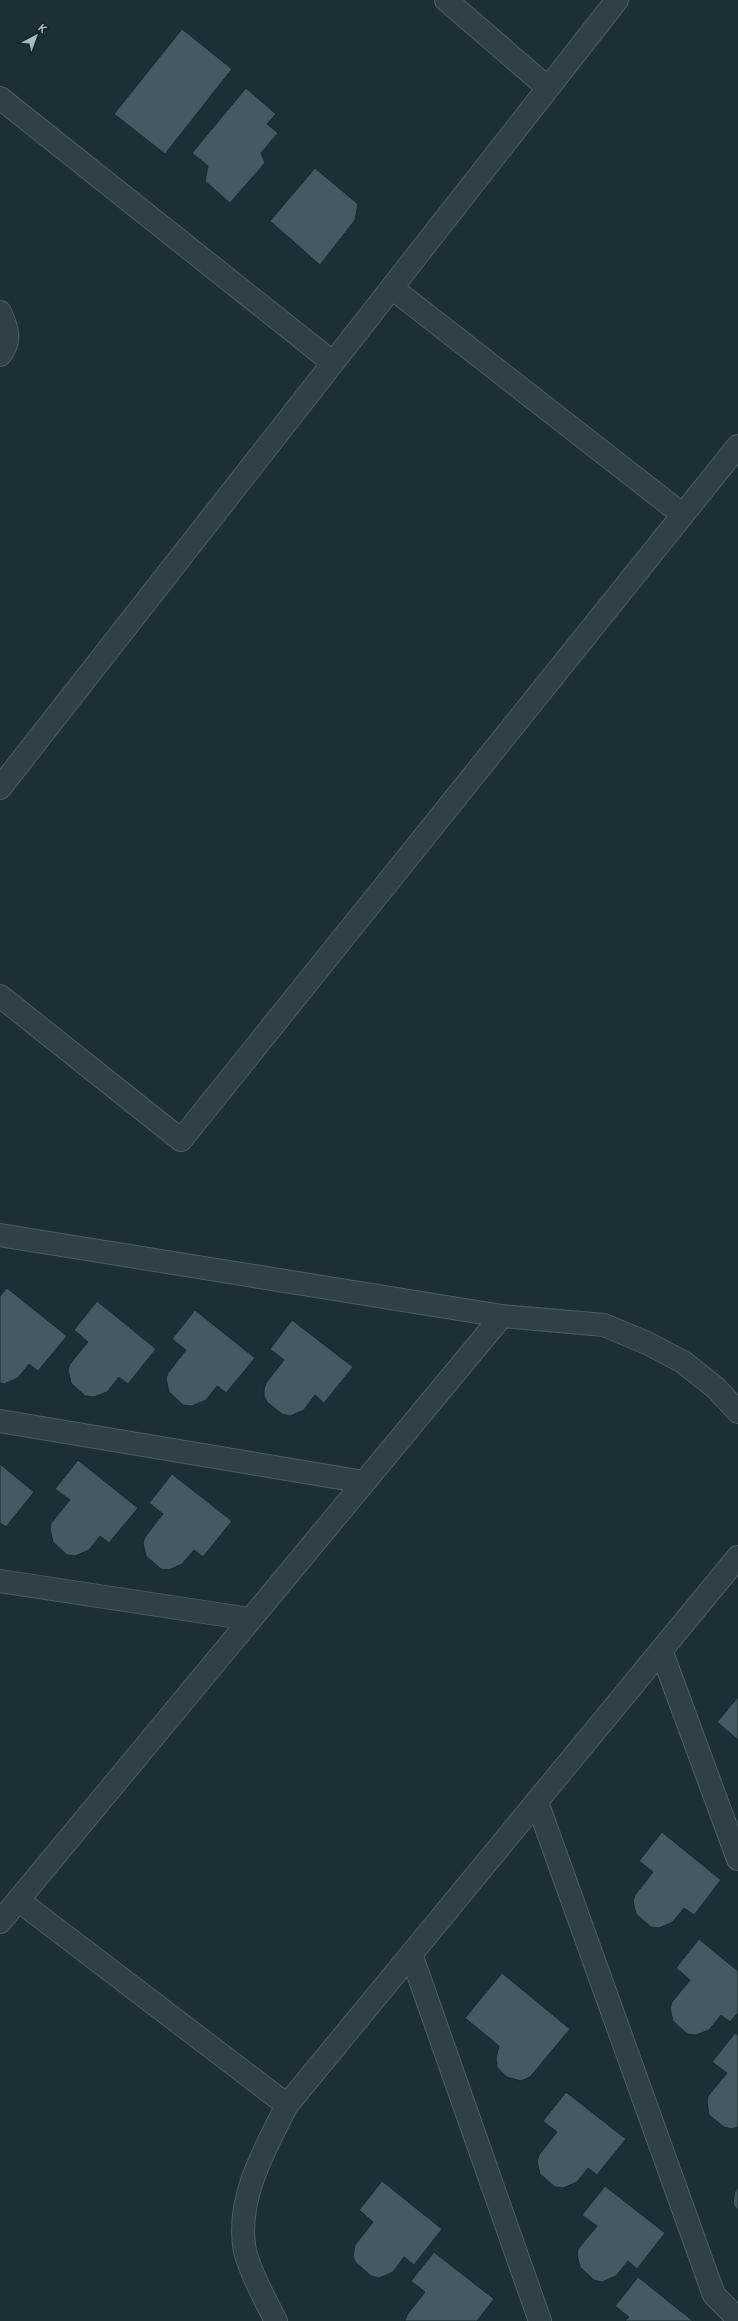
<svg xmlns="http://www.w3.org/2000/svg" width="738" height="2321" viewBox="0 0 738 2321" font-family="Figtree,sans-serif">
<rect width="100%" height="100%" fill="#1e2e36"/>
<path fill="#465963" stroke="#19262d" d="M 182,29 L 232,69 L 165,154 L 114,114 Z
M 246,88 L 276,114 L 267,124 L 278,133 L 261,153 L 265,163 L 230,203 L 205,181 L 208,166 L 192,153 Z
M 315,168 L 358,204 L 355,220 L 320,265 L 270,221 Z
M 7,1288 L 67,1336 L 38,1371 L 29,1364 L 18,1378 L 4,1384 L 0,1383 L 0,1296 Z
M 97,1301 L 156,1349 L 128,1384 L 119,1377 L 107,1392 L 94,1397 L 85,1396 L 71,1383 L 68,1370 L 70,1364 L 88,1342 L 74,1330 Z
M 195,1310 L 255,1358 L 226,1393 L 217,1386 L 206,1400 L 192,1406 L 183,1405 L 169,1392 L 166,1379 L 168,1373 L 186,1350 L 172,1339 Z
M 292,1320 L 353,1367 L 324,1403 L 315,1395 L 304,1410 L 290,1416 L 282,1414 L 267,1402 L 264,1396 L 264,1389 L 266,1383 L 284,1360 L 270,1349 Z
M 78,1460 L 138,1508 L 109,1543 L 100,1536 L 89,1550 L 75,1556 L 67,1555 L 53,1542 L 50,1529 L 51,1523 L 70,1500 L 55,1489 Z
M 0,1464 L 34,1492 L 6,1527 L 0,1523 Z
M 172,1474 L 232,1521 L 203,1557 L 194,1550 L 182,1564 L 169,1570 L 161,1569 L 146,1556 L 143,1543 L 145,1537 L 163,1514 L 149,1503 Z
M 738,1697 L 738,1740 L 717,1722 Z
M 662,1832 L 721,1880 L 694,1915 L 684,1908 L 673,1922 L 659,1928 L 651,1927 L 636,1914 L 633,1901 L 635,1895 L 653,1872 L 639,1861 Z
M 699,1939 L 738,1971 L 738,2013 L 730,2022 L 721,2015 L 709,2030 L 696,2035 L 687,2034 L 673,2021 L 670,2008 L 672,2002 L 690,1980 L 676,1968 Z
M 502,1973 L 570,2029 L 530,2077 L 521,2081 L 507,2077 L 501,2072 L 497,2067 L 496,2058 L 499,2046 L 465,2018 Z
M 735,2033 L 738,2035 L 738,2127 L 732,2129 L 724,2127 L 709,2115 L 707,2102 L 708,2096 L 727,2073 L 712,2062 Z
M 566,2092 L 626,2139 L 597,2175 L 588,2168 L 577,2182 L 563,2188 L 555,2187 L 540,2174 L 537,2161 L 539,2155 L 557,2132 L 543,2121 Z
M 382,2181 L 442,2229 L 414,2265 L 404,2257 L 393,2272 L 379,2278 L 371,2276 L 356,2263 L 353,2257 L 355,2245 L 373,2222 L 359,2210 Z
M 605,2186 L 665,2233 L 637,2269 L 628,2261 L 616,2276 L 602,2282 L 594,2280 L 580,2267 L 577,2255 L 578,2249 L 597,2226 L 582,2215 Z
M 738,2187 L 738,2211 L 733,2204 L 735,2191 Z
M 434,2252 L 494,2299 L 477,2321 L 405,2321 L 407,2315 L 425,2292 L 411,2281 Z
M 638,2277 L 693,2321 L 625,2321 L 629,2317 L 615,2306 Z"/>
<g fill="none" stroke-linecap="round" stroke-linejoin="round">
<defs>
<path id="minor" d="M 446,0 L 548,88
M 0,98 L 332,362
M 392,288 L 683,515
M 0,312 C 7,327 12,341 0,355
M 0,788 L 617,0
M 0,996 L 181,1140 L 738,446
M 0,1235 L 502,1316 L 604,1325 L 647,1343 L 683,1362 L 716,1388 L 738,1412
M 0,1421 L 364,1482
M 0,1581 L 250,1619
M 661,1650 L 738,1859
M 537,1802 L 714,2295 L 738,2319
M 18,1900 L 287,2105
M 0,1922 L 502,1316
M 411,1954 L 540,2321
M 276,2321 C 267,2304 249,2268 245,2251 C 235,2200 265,2149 287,2105 L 738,1557"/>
</defs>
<use href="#minor" stroke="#4f5d65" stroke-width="24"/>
<use href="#minor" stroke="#313f47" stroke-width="22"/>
</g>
<g transform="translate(36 36) rotate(41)" stroke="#17242b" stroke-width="3" paint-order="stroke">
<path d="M0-3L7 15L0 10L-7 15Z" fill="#abbbc4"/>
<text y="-6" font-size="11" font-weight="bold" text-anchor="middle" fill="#abbbc4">K</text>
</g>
</svg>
